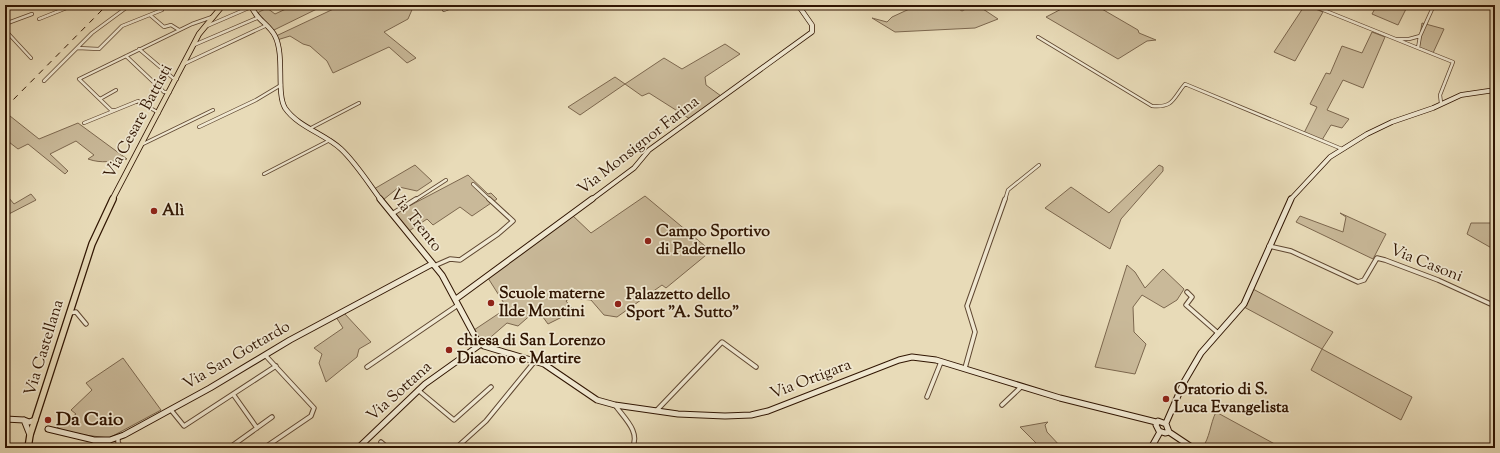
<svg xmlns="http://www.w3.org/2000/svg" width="1500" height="453" viewBox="0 0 1500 453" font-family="'Sorts Mill Goudy',serif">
<rect width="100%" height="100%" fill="#e8dbb8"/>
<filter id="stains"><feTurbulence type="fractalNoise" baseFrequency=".005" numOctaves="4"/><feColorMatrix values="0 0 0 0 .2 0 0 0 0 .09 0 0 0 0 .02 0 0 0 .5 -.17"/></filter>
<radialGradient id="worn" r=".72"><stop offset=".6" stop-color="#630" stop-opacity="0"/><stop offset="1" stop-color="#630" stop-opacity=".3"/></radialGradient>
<path fill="#c9b999" stroke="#7c674e" d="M 301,5 L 325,5 L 274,30 L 257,13 L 267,8 L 275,14 L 288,8 Z
M 342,5 L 414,5 L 408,19 L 384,32 L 416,58 L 407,63 L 389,47 L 333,73 L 327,61 L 310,46 L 303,44 L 290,36 L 277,40 L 276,36 Z
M 918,5 L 952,5 L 962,11 L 973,5 L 977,5 L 998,19 L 975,28 L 895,32 L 872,18 L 887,22 L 892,17 Z
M 1069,5 L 1095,5 L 1138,30 L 1139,33 L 1156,40 L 1147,41 L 1118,59 L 1046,17 Z
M 1305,5 L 1323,12 L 1295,61 L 1274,52 Z
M 1377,5 L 1408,5 L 1398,25 L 1372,14 Z
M 1422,23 L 1444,29 L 1433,53 L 1418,47 Z
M 1372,32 L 1385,37 L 1363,88 L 1343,80 L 1327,110 L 1349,119 L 1342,128 L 1331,125 L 1322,140 L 1304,133 L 1317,107 L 1310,104 L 1326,73 L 1330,74 L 1342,46 L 1362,53 Z
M 725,44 L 740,54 L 705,77 L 706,85 L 721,96 L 690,119 L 649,93 L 642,96 L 625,84 L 580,115 L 568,107 L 615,77 L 625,84 L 664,58 L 682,69 Z
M 5,112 L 39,139 L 78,123 L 127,159 C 113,161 102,164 88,159 L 94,155 L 76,141 L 50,154 L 68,171 L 65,174 L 28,144 L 18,149 L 5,139 Z
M 415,165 L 432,181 L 417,191 L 399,187 L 383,200 L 374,189 Z
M 1159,165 L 1163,167 L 1163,171 L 1121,219 L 1110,249 L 1045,208 L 1071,187 L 1109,213 Z
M 468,175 L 488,194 L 491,193 L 497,199 L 472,216 L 460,207 L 433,225 L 427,219 L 409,231 L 394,214 Z
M 31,194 L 36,200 L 5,216 L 5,200 L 9,198 L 14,204 Z
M 645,196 L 711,251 L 666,288 L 662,285 L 617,317 L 604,315 L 591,300 L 570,298 L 566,301 L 574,311 L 548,324 L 540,313 L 534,312 L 518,326 L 507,323 L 485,342 L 481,341 L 474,330 L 507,308 L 488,278 L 572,215 L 591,233 Z
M 1340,213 L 1386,234 L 1373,259 L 1296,222 L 1300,216 L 1343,232 L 1346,217 Z
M 1471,223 L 1495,223 L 1495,250 L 1467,234 Z
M 1127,265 L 1135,272 L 1145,288 L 1163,269 L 1184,289 L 1177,300 L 1164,308 L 1142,295 L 1133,307 L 1134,332 L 1146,344 L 1135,374 L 1095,367 Z
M 1253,289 L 1333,332 L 1322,349 L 1412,397 L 1401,420 L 1311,370 L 1322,349 L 1244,307 Z
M 344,313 L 371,342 L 359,349 L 357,357 L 326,382 L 319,363 L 322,354 L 314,348 L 343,328 L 336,317 Z
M 123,358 L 161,410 L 109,438 L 76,434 L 57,428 L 76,414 L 71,410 L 92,390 L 86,383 Z
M 1216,412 L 1282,448 L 1202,448 C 1210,438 1210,424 1216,412 Z
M 1048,422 L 1045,425 L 1047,432 L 1062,448 L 1041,448 L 1020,427 Z"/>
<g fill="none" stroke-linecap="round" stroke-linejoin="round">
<defs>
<path id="street-far1" d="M 289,5 L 292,7 L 299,5
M 1311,5 L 1418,48 L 1420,36 L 1434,5
M 444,10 L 456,5
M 150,15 L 164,27 L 171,25 L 179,30
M 39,19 L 74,5
M 5,24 L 32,14
M 207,26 L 251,7
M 5,30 L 31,58
M 1038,37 L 1152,106 C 1174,108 1173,98 1185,84 L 1342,149
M 1396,39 L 1409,39 L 1420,36
M 194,45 L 257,18
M 77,48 L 99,49 L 122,26 L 162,10 L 159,5
M 1418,48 L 1453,62 L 1440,95 L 1441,103
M 139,49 L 173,78 L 177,79
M 126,56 L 164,92 L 170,92
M 184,64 L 265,26
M 44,81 L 92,33 L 130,5
M 100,99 L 116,90
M 114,110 L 111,110 L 79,79 L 192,24 L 212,17
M 84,123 L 138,101 L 159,113
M 199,127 L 256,100 L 281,85
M 311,128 L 359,103
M 143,144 L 213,110
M 264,174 L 330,140
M 473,184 L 490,200
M 415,200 L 446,180
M 1005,200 L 1008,190 L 1039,165"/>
<path id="street" d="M 392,214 L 416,199
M 1269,246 L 1291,251 L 1358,282 L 1364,280 L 1377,258 L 1385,260 L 1438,280 L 1495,306
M 434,266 L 450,259 L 460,260 L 498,234 L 513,221 L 489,199
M 1187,292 L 1192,297 L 1186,305 L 1218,333
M 69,313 L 76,312 L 86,324
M 367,367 L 458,305
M 965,368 L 975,332 L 967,306 L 1005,199
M 418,390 L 454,420 L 491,387
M 233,394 L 257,428
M 927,397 L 941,362
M 615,405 C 624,418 641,432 632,448
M 1002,405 L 1021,387
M 171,410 L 184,426 L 276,366
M 657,410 L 722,342 L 756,367
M 118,437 L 118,442 L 121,448
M 381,442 L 388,448
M 229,448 L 272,417
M 264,448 L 311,416 L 314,408 L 265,355
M 456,448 L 486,421 L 535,361"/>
<path id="secondary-far1" d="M 251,5 C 255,19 269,24 275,36 C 285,55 276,93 285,108 C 298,127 325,134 341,149 C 356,163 369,184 381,200
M 591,200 L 634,168 L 649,150 L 812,32 L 812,25 L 798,5
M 1290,200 L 1330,157 L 1367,134 L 1392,122 L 1433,108 L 1461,95 L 1495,90"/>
<path id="secondary" d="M 380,199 L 442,275 L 478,342 L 484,346 L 544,364 L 597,400 L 615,405 L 678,414 L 725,416 L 751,415 L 768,411 L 899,360 L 912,357 L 936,360 L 1060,398 L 1156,422
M 456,299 L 592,199
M 5,419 L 24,420 L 29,422 L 35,420
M 24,420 L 30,435
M 1158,421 L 1166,424 L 1169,432 L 1165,433 L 1159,431 L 1156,425 Z
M 1166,423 L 1184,382 L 1201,353 L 1244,304 L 1291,199
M 48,429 L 94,440 L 110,440 L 124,435 L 210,388 L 290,340 L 432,264
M 1169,432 L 1193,448
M 358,448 L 425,384 L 481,344
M 1151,448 L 1160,432"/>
<path id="primary-far1" d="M 112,200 L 199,34 L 223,5"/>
<path id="primary" d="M 28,448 L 30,435 L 92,244 L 113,199"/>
</defs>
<use href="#street-far1" stroke="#5e4630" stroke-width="4"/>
<use href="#street" stroke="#5e4630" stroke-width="5.5"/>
<use href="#secondary-far1" stroke="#301502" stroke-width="5.5"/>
<use href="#secondary" stroke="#301502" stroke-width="7"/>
<use href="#primary-far1" stroke="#301502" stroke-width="6"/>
<use href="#primary" stroke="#301502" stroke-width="8"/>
<use href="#street-far1" stroke="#f0e8d1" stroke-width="2.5"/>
<use href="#street" stroke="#f0e8d1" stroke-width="3.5"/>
<use href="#secondary-far1" stroke="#f0e8d1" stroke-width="4"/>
<use href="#secondary" stroke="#f0e8d1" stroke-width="5"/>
<use href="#primary-far1" stroke="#e8dbb8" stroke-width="4.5"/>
<use href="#primary" stroke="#e8dbb8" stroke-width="5.5"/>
<path stroke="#301502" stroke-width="1" stroke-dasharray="6 6" stroke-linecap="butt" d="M 5,108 L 107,5"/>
</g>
<g fill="#8f2418" stroke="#f0e8d1" stroke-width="1.5">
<circle cx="154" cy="211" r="4"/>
<circle cx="648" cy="241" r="4"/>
<circle cx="491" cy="303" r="4"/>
<circle cx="618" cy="304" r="4"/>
<circle cx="449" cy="350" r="4"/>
<circle cx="1166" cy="399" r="4"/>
<circle cx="48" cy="420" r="4"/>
</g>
<g text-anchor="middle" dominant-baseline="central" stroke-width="3.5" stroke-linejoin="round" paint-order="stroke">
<g font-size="16" fill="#301502" stroke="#f0e8d1">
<text transform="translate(139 122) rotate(-62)">Via Cesare Battisti</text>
<text transform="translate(639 146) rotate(-38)">Via Monsignor Farina</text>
<text transform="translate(415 221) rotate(52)">Via Trento</text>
<text transform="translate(1426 264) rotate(22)">Via Casoni</text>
<text transform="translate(45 348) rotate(-73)">Via Castellana</text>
<text transform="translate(237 356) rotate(-30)">Via San Gottardo</text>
<text transform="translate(811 380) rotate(-21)">Via Ortigara</text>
<text transform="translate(400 392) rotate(-42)">Via Sottana</text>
</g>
<g font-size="16" font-weight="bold" fill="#301502" stroke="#f0e8d1" text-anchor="start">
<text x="162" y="211">Alì</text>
<text x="656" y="232">Campo Sportivo<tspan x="656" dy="18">di Padernello</tspan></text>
<text x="499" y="294">Scuole materne<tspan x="499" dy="18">Ilde Montini</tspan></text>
<text x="626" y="295">Palazzetto dello<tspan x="626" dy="18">Sport "A. Sutto"</tspan></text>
<text x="457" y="341">chiesa di San Lorenzo<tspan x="457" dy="18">Diacono e Martire</tspan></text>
<text x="1174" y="390">Oratorio di S.<tspan x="1174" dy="18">Luca Evangelista</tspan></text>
</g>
<g font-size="19" font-weight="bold" fill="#301502" stroke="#f0e8d1" text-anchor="start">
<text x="56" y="420">Da Caio</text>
</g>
</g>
<rect width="1500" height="453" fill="none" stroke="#e8dbb8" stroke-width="20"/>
<rect x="6" y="6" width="1488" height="441" fill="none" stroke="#301502" stroke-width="2"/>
<rect x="10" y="10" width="1480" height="433" fill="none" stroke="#301502"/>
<rect width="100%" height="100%" filter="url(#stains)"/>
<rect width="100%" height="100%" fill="url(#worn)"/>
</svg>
